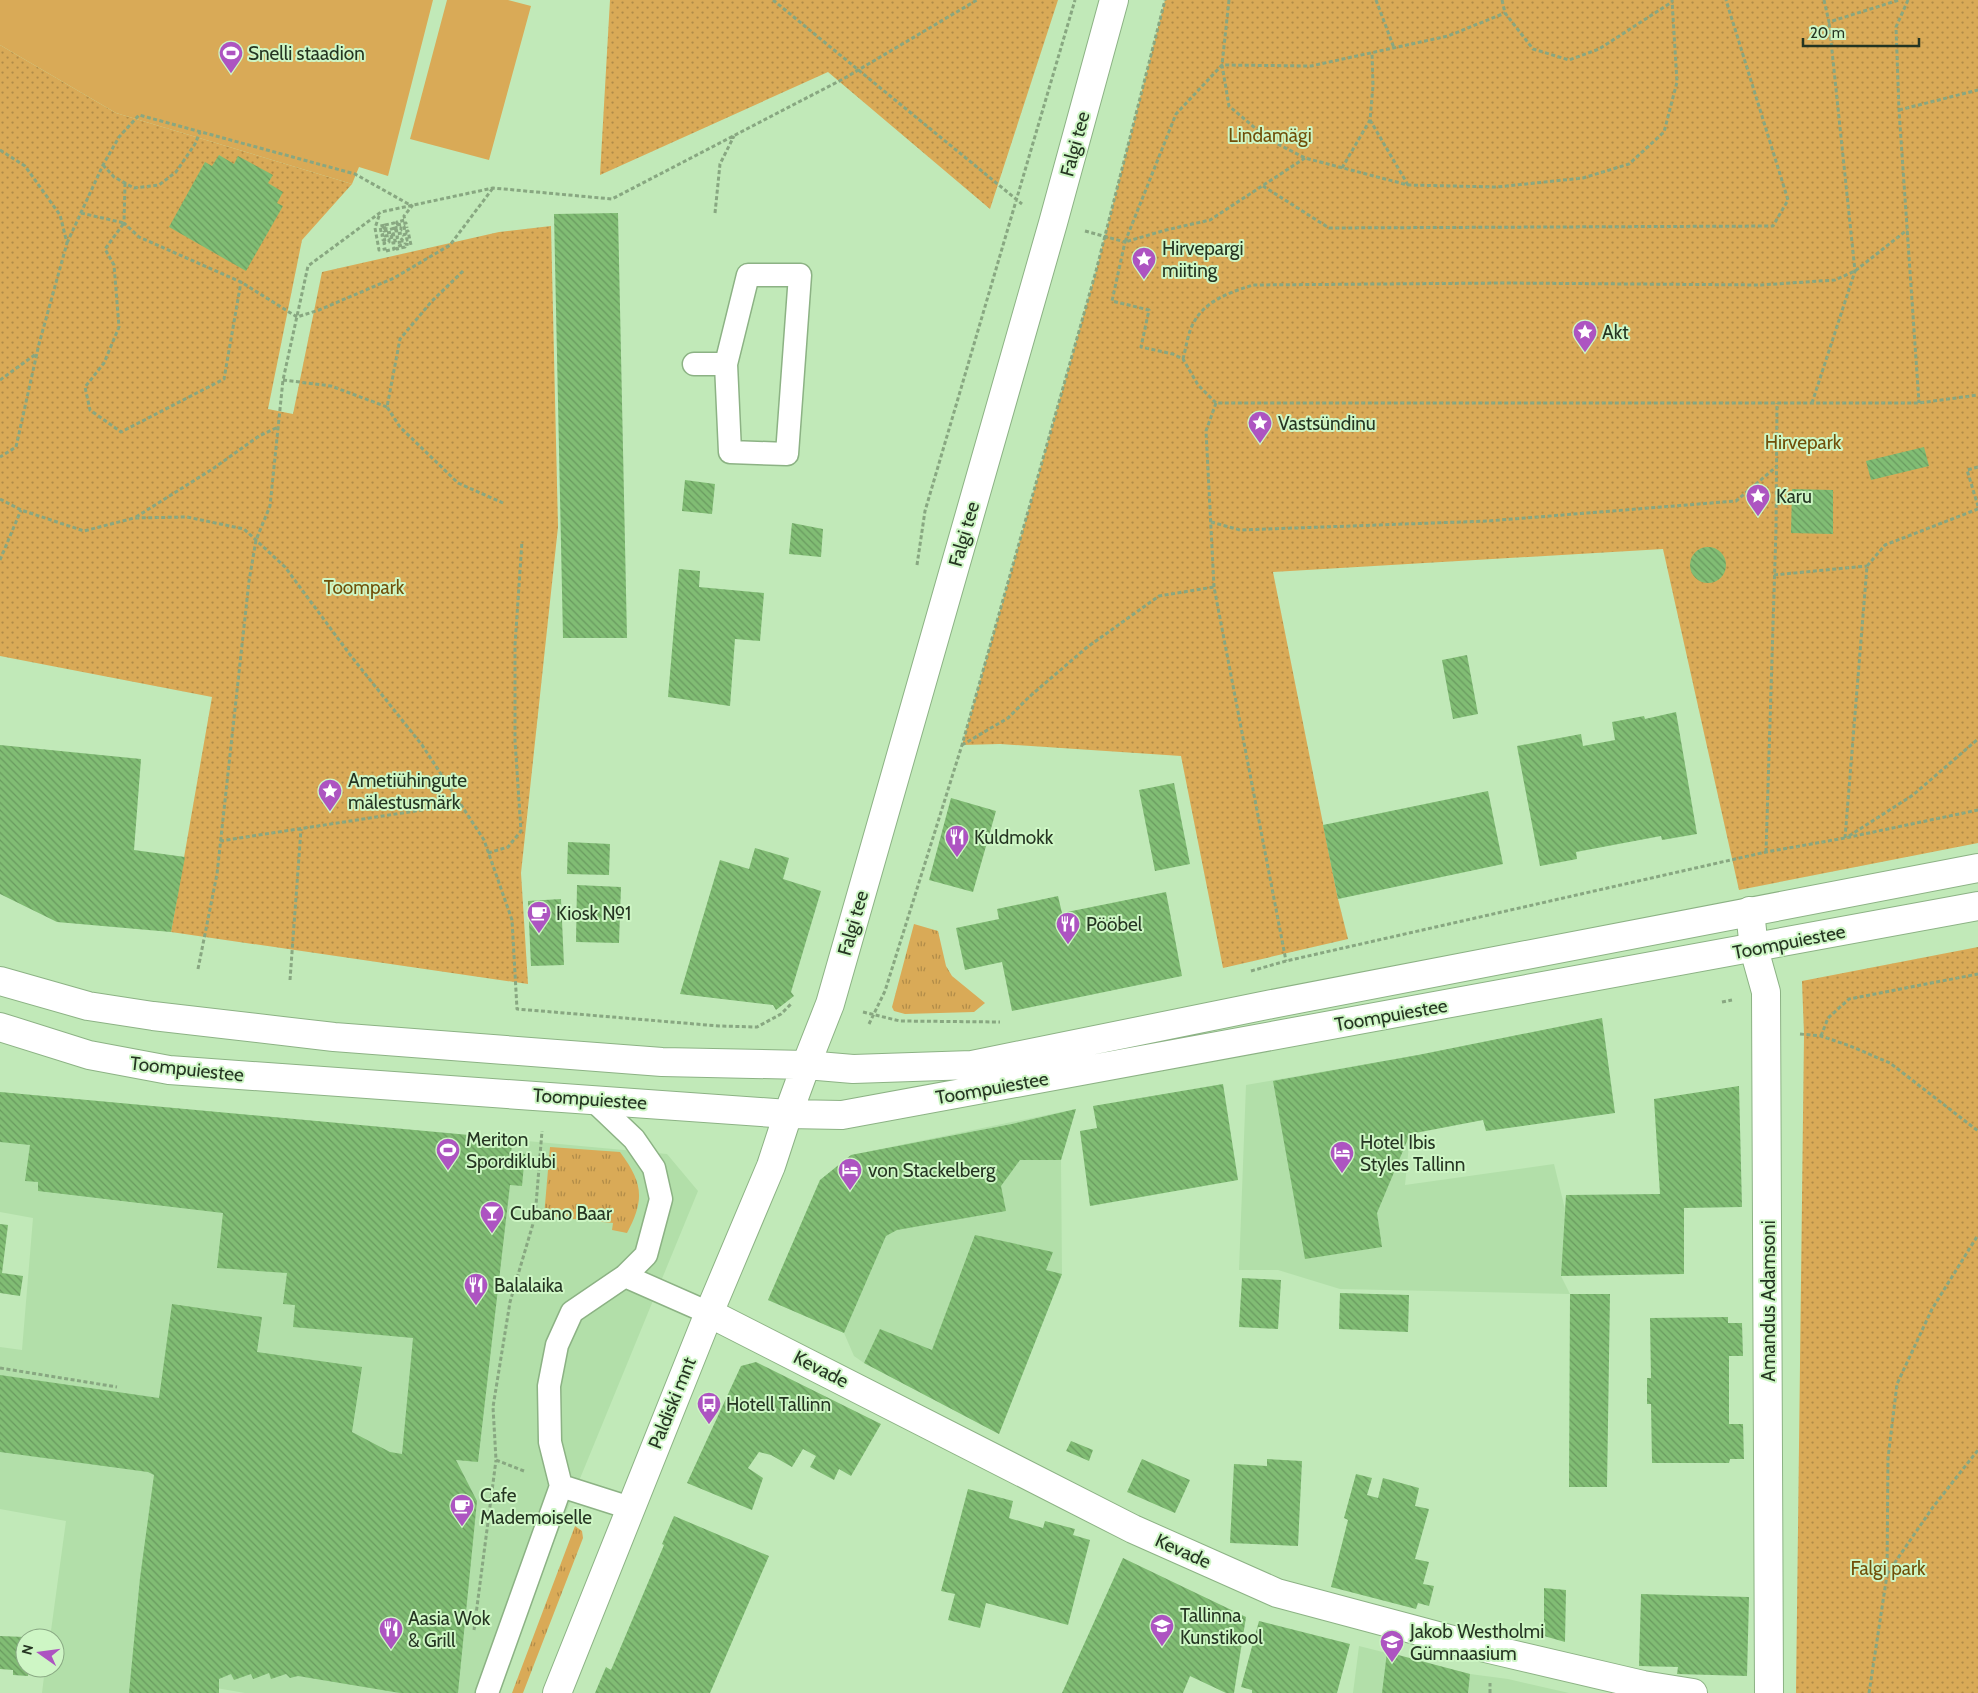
<svg xmlns="http://www.w3.org/2000/svg" width="1978" height="1693" viewBox="0 0 1978 1693" font-family="Cabin,sans-serif">
<defs>
<pattern id="grass-tufts" width="24" height="20" patternUnits="userSpaceOnUse" patternTransform="scale(1.25)"><rect width="24" height="20" fill="#d9aa57"/><path d="M3 7l-1-3M5 7V3M7 7l1-3M15 17l-1-3M17 17v-4M19 17l1-3" fill="none" stroke="#b08b48"/></pattern>
<pattern id="park-dots" width="8" height="8" patternUnits="userSpaceOnUse" patternTransform="scale(1.25)"><rect width="8" height="8" fill="#d9aa57"/><path d="M2 2h.1M6 6h.1" fill="none" stroke="#b08b48" stroke-width="1.8" stroke-linecap="round"/></pattern>
<pattern id="building-back-hatch" width="6" height="6" patternUnits="userSpaceOnUse" patternTransform="scale(1.25)"><rect width="6" height="6" fill="#81bd74"/><path d="M-1 5l2 2M0 0l6 6M5-1l2 2" fill="none" stroke="#699a5f"/></pattern>
</defs>
<rect width="100%" height="100%" fill="#c1e9b8"/>
<path fill="#b2dfa9" d="M 1418,1055 L 1405,1185 L 1554,1164 L 1565,1209 L 1561,1276 L 1570,1294 L 1340,1289 L 1278,1270 L 1239,1270 L 1246,1085 Z
M 0,1092 L 667,1154 L 698,1191 L 492,1693 L 245,1693 L 159,1678 L 155,1693 L 42,1693 L 45,1668 L 55,1668 L 55,1638 L 50,1638 L 66,1521 L 0,1509 L 0,1347 L 22,1350 L 33,1218 L 0,1212 Z
M 1076,1109 L 1061,1160 L 1062,1274 L 999,1434 L 864,1363 L 854,1356 L 844,1333 L 768,1300 L 820,1180 L 851,1155 Z
M 1359,1646 L 1470,1674 L 1508,1679 L 1569,1693 L 1353,1693 Z"/>
<path fill="url(#grass-tufts)" d="M 914,924 L 938,931 L 946,966 L 952,976 L 985,1003 L 974,1012 L 905,1014 L 894,1011 L 892,1007 Z
M 550,1147 L 620,1152 C 643,1183 645,1199 627,1233 L 612,1230 L 613,1223 L 544,1216 Z
M 575,1526 L 582,1531 L 583,1538 L 523,1693 L 512,1693 Z"/>
<path fill="url(#park-dots)" d="M 610,0 L 1058,0 L 990,209 L 828,72 L 600,175 Z
M 1165,0 L 1978,0 L 1978,843 L 1739,890 L 1663,549 L 1273,572 L 1338,899 L 1348,939 L 1223,968 L 1181,756 L 1000,744 L 962,745 L 1096,271 Z
M 0,45 L 116,113 L 352,184 L 302,240 L 268,409 L 293,414 L 322,272 L 499,232 L 551,226 L 558,527 L 521,873 L 528,984 L 171,932 L 212,697 L 0,656 Z
M 1978,947 L 1978,1693 L 1796,1693 L 1804,1034 L 1802,981 Z"/>
<path fill="#d9aa57" d="M 0,0 L 433,0 L 388,176 L 359,167 L 352,184 L 116,113 L 0,45 Z
M 447,0 L 508,0 L 531,6 L 489,160 L 410,139 Z"/>
<path fill="url(#building-back-hatch)" d="M 219,155 L 234,164 L 238,156 L 273,175 L 268,183 L 283,192 L 277,203 L 283,206 L 246,271 L 169,227 L 205,162 L 212,166 Z
M 618,213 L 627,638 L 563,638 L 554,214 Z
M 1924,447 L 1929,466 L 1871,480 L 1866,461 Z
M 685,480 L 715,484 L 712,514 L 682,511 Z
M 1792,489 L 1833,490 L 1833,534 L 1791,533 Z
M 792,523 L 823,529 L 821,557 L 789,554 Z
M1690 565a18 18 0 1 1 36 0a18 18 0 1 1-36 0Z
M 679,569 L 700,571 L 699,587 L 764,593 L 760,641 L 735,639 L 730,706 L 668,697 Z
M 1467,655 L 1478,714 L 1453,719 L 1442,660 Z
M 1676,712 L 1697,834 L 1662,840 L 1661,836 L 1576,852 L 1577,859 L 1540,866 L 1517,746 L 1581,734 L 1583,746 L 1615,740 L 1612,722 L 1644,716 L 1645,719 Z
M 0,745 L 141,759 L 134,850 L 185,857 L 171,932 L 57,922 L 0,894 Z
M 1174,783 L 1190,864 L 1155,871 L 1139,790 Z
M 1488,791 L 1503,864 L 1338,899 L 1323,825 Z
M 951,798 L 996,811 L 973,892 L 929,880 Z
M 568,842 L 610,844 L 609,875 L 567,874 Z
M 755,848 L 789,858 L 783,879 L 821,891 L 791,992 L 794,996 L 776,1010 L 773,1005 L 680,994 L 720,860 L 749,869 Z
M 577,885 L 621,887 L 619,943 L 576,942 Z
M 1166,892 L 1182,976 L 1012,1011 L 1002,962 L 965,970 L 956,928 L 999,919 L 997,909 L 1058,896 L 1062,913 Z
M 561,899 L 564,965 L 531,966 L 528,901 Z
M 1602,1018 L 1615,1113 L 1486,1131 L 1483,1120 L 1410,1134 L 1377,1213 L 1382,1247 L 1305,1259 L 1273,1081 L 1418,1055 Z
M 1223,1084 L 1238,1180 L 1090,1206 L 1080,1131 L 1097,1128 L 1093,1106 Z
M 1739,1086 L 1742,1207 L 1684,1208 L 1684,1274 L 1561,1276 L 1566,1195 L 1660,1194 L 1654,1099 Z
M 0,1092 L 513,1139 L 511,1152 L 525,1154 L 522,1186 L 510,1185 L 478,1462 L 456,1460 L 477,1501 L 458,1693 L 400,1693 L 298,1676 L 290,1678 L 286,1674 L 271,1679 L 269,1673 L 253,1679 L 251,1674 L 234,1680 L 231,1674 L 219,1679 L 219,1693 L 129,1693 L 140,1578 L 154,1475 L 148,1472 L 0,1452 L 0,1375 L 159,1398 L 172,1304 L 262,1317 L 257,1352 L 362,1367 L 352,1432 L 390,1452 L 402,1454 L 413,1338 L 293,1327 L 295,1305 L 283,1304 L 287,1273 L 217,1268 L 223,1213 L 38,1191 L 38,1182 L 25,1181 L 30,1145 L 0,1142 Z
M 1076,1109 L 1061,1160 L 1020,1160 L 1001,1186 L 1006,1211 L 897,1230 L 886,1236 L 844,1333 L 768,1300 L 820,1180 L 851,1155 L 1012,1124 Z
M 0,1224 L 8,1225 L 2,1273 L 23,1276 L 20,1296 L 0,1293 Z
M 975,1235 L 1053,1252 L 1046,1270 L 1062,1274 L 999,1434 L 864,1363 L 880,1329 L 932,1350 Z
M 1242,1278 L 1281,1280 L 1278,1329 L 1239,1327 Z
M 1340,1293 L 1409,1295 L 1408,1332 L 1339,1329 Z
M 1570,1294 L 1610,1294 L 1607,1487 L 1569,1487 Z
M 1728,1317 L 1728,1323 L 1742,1323 L 1743,1356 L 1729,1356 L 1729,1424 L 1743,1424 L 1744,1459 L 1730,1459 L 1729,1463 L 1652,1463 L 1651,1404 L 1647,1404 L 1647,1378 L 1651,1378 L 1650,1318 Z
M 756,1362 L 881,1424 L 851,1476 L 839,1469 L 834,1480 L 810,1467 L 816,1456 L 803,1449 L 792,1467 L 771,1455 L 759,1452 L 748,1468 L 763,1478 L 752,1510 L 687,1483 L 741,1366 Z
M 1071,1441 L 1093,1450 L 1089,1461 L 1066,1451 Z
M 1142,1459 L 1190,1480 L 1175,1513 L 1127,1492 Z
M 1267,1459 L 1302,1461 L 1298,1546 L 1230,1543 L 1234,1464 L 1267,1466 Z
M 1356,1474 L 1372,1478 L 1367,1495 L 1378,1498 L 1383,1478 L 1419,1488 L 1415,1506 L 1429,1509 L 1415,1559 L 1429,1562 L 1423,1584 L 1434,1586 L 1429,1606 L 1418,1603 L 1416,1609 L 1331,1587 L 1348,1520 L 1344,1518 Z
M 968,1489 L 1013,1501 L 1009,1518 L 1043,1528 L 1045,1521 L 1075,1529 L 1073,1535 L 1090,1540 L 1068,1625 L 986,1603 L 980,1628 L 948,1620 L 955,1594 L 941,1591 Z
M 674,1516 L 769,1556 L 710,1693 L 595,1693 L 606,1667 L 611,1670 L 664,1545 L 662,1544 Z
M 1123,1558 L 1246,1617 L 1234,1693 L 1226,1693 L 1190,1676 L 1183,1693 L 1062,1693 Z
M 1544,1588 L 1566,1590 L 1565,1642 L 1544,1636 Z
M 1641,1594 L 1749,1597 L 1747,1676 L 1677,1674 L 1678,1667 L 1639,1666 Z
M 1259,1621 L 1350,1644 L 1337,1693 L 1252,1693 L 1252,1690 L 1241,1687 Z
M 0,1636 L 25,1637 L 25,1668 L 29,1668 L 28,1676 L 13,1675 L 13,1670 L 0,1669 Z
M 1387,1652 L 1470,1674 L 1468,1693 L 1382,1693 Z"/>
<g fill="none" stroke-linecap="round" stroke-linejoin="round">
<defs>
<path id="service" d="M 694,364 L 726,364 L 730,452 L 787,454 L 800,275 L 748,275 L 726,364
M 625,1276 L 709,1313
M 561,1486 L 630,1508
M 487,1693 L 561,1486 L 550,1442 L 549,1386 L 557,1345 L 572,1312 L 625,1276 L 646,1255 L 661,1199 L 654,1168 L 634,1139 L 592,1099"/>
<path id="minor" d="M 1750,911 L 1754,949 L 1766,992 L 1769,1693
M 806,1065 L 830,1004 L 1053,223 L 1114,0
M 709,1313 L 1133,1529 L 1277,1593 L 1464,1643 L 1643,1685 L 1693,1693"/>
<path id="secondary" d="M 0,981 L 88,1006 L 153,1016 L 334,1037 L 662,1062 L 806,1065 L 853,1069 L 972,1065 L 1272,1004 L 1978,868
M 0,1027 L 89,1055 L 169,1070 L 788,1114 L 842,1115 L 1978,906
M 557,1693 L 709,1313 L 771,1166 L 788,1114 L 806,1065"/>
</defs>
<use href="#service" stroke="#8cb284" stroke-width="25"/>
<use href="#minor" stroke="#8cb284" stroke-width="30"/>
<use href="#secondary" stroke="#8cb284" stroke-width="30"/>
<path stroke="#88a781" stroke-width="3" stroke-dasharray="4 2.5" stroke-linecap="butt" d="M 773,0 L 1022,204
M 1229,0 L 1222,65 L 1229,106 L 1268,139 L 1305,158 L 1408,185 L 1497,187 L 1583,178 L 1629,164 L 1664,132 L 1677,82 L 1672,0
M 1376,0 L 1394,48
M 1502,0 L 1505,13 L 1533,49 L 1569,60 L 1599,49 L 1672,2
M 1824,0 L 1829,22 L 1899,0
M 1908,0 L 1896,27 L 1899,110 L 1919,403
M 1899,110 L 1978,90
M 1370,120 L 1408,185
M 0,150 L 25,166 L 60,215 L 67,243 L 39,344 L 16,447 L 0,457
M 1305,158 L 1210,220 L 1166,230 L 1125,242 L 1176,114 L 1222,65 L 1311,66 L 1448,36 L 1505,13
M 103,165 L 114,177 L 134,188 L 159,185 L 176,172 L 195,144 L 200,132
M 1342,168 L 1370,120 L 1373,86 L 1372,53
M 125,183 L 124,223 L 139,237 L 241,282 L 297,317 L 319,310 L 394,278 L 450,245 L 493,188
M 1263,186 L 1329,228 L 1773,226 L 1788,200 L 1726,0
M 81,213 L 124,223 L 105,249 L 114,265 L 119,327 L 104,363 L 85,387 L 90,410 L 121,432 L 224,379 L 241,282
M 715,213 L 720,164 L 734,136
M 397,225 L 406,223 L 407,228
M 1085,231 L 1125,242 L 1112,301 L 1149,310 L 1141,347 L 1173,354 L 1183,359 L 1198,385 L 1216,403 L 1919,403 L 1978,395
M 381,232 L 380,226 L 385,225
M 387,233 L 393,232 L 395,241 L 398,240 L 397,237 L 400,237 L 403,241 L 407,240 L 406,234 L 403,235 L 402,233 L 396,234
M 67,243 L 103,165 L 119,137 L 139,115 L 355,174 L 412,206 L 404,216 L 405,220 L 397,222 L 398,227 L 395,228 L 394,223 L 385,225 L 386,228 L 383,228 L 384,231 L 395,228 L 396,231 L 401,230 L 401,227 L 404,226 L 405,232 L 408,231 L 411,245 L 405,244 L 405,247 L 397,249 L 396,247 L 402,245 L 401,242 L 393,243 L 391,235 L 385,236 L 385,234 L 382,235 L 383,240 L 389,239 L 389,242 L 384,243 L 385,249 L 379,250 L 375,228 L 380,213
M 386,251 L 394,249 L 393,243
M 463,271 L 432,301 L 400,339 L 387,407 L 400,427 L 458,483 L 503,503
M 1183,359 C 1186,348 1188,332 1194,322 C 1206,300 1231,292 1253,285 L 1505,283 L 1761,285 L 1835,280 L 1855,271 L 1907,230
M 0,380 L 36,354
M 283,380 L 331,386 L 387,407
M 1216,403 L 1206,431 L 1214,587 L 1286,961
M 1812,403 L 1855,271 L 1829,22
M 1978,467 L 1967,470 L 1978,506
M 0,499 L 21,510 L 84,531 L 134,518 L 187,517 L 244,529 L 285,567 L 351,656 L 422,745 L 484,840 L 512,920 L 517,1009 L 719,1026 L 757,1027 L 781,1014 L 792,1003
M 136,517 L 214,468 L 259,436 L 278,427
M 1211,522 L 1240,530 L 1488,521 L 1736,501 L 1776,467
M 0,560 L 21,510
M 917,565 L 925,511 L 1075,0
M 1774,575 L 1867,566
M 962,745 L 1008,718 L 1029,697 L 1086,648 L 1159,596 L 1214,587
M 1849,836 L 1913,795 L 1978,739
M 1845,838 L 1867,566 L 1885,545 L 1978,509
M 220,841 L 461,804
M 1766,852 L 1776,529 L 1777,403
M 488,853 L 508,847 L 521,831 L 515,741 L 515,645 L 522,541
M 198,969 L 217,874 L 249,581 L 256,540 L 270,506 L 283,380 L 308,266 L 381,212 L 493,188 L 612,199 L 843,79 L 977,0
M 1251,971 L 1286,961 L 1766,852 L 1845,838 L 1978,810
M 290,980 L 301,829
M 1722,1002 L 1732,1000
M 863,1012 L 900,1021 L 1000,1022
M 869,1024 L 885,991 L 962,745 L 1096,271 L 1165,0
M 1800,1034 L 1821,1036 L 1850,1046 L 1890,1063 L 1978,1131
M 1821,1036 L 1828,1018 L 1849,999 L 1978,974
M 0,1368 L 117,1387
M 524,1471 L 496,1460 L 493,1407 L 510,1302 L 535,1217 L 542,1131
M 1887,1574 L 1933,1507 L 1978,1450
M 474,1630 L 496,1460
M 1490,1693 L 1490,1683
M 1869,1693 L 1887,1575 L 1888,1458 L 1897,1384 L 1932,1309 L 1978,1235"/>
<use href="#service" stroke="#fff" stroke-width="22"/>
<use href="#minor" stroke="#fff" stroke-width="28"/>
<use href="#secondary" stroke="#fff" stroke-width="28"/>
</g>
<defs>
<symbol id="stadium-pin" viewBox="-11 -11 22 30"><path d="M0 17L-7.5 6A9.5 9.5 0 1 1 7.5 6Z" fill="#ad54c1" stroke="#cef6c5"/><path d="M0-5a6.5 5 0 1 0 0 10a6.5 5 0 1 0 0-10ZM-3.5-1.8h7v3.6h-7Z" fill="#fff"/></symbol>
<symbol id="sight-pin" viewBox="-11 -11 22 30"><path d="M0 17L-7.5 6A9.5 9.5 0 1 1 7.5 6Z" fill="#ad54c1" stroke="#cef6c5"/><path d="M0-6L1.8-2.2L6-1.7L2.9 1.2L3.7 5.4L0 3.3L-3.7 5.4L-2.9 1.2L-6-1.7L-1.8-2.2Z" fill="#fff"/></symbol>
<symbol id="restaurant-pin" viewBox="-11 -11 22 30"><path d="M0 17L-7.5 6A9.5 9.5 0 1 1 7.5 6Z" fill="#ad54c1" stroke="#cef6c5"/><path d="M-5-6h1v4h1v-4h1v4h1v-4h1v5L-1.5 .5V6h-2V.5L-5-1ZM5-6V6H3V1.5H1.5Q1.5-4 5-6Z" fill="#fff"/></symbol>
<symbol id="cafe-pin" viewBox="-11 -11 22 30"><path d="M0 17L-7.5 6A9.5 9.5 0 1 1 7.5 6Z" fill="#ad54c1" stroke="#cef6c5"/><path d="M-5.5-4.5H6V0H3Q3 3.5 0 3.5H-2.5Q-5.5 3.5-5.5 0ZM3-3.2v2h1.7v-2ZM-6 4.5H4V6H-6Z" fill="#fff"/></symbol>
<symbol id="hotel-pin" viewBox="-11 -11 22 30"><path d="M0 17L-7.5 6A9.5 9.5 0 1 1 7.5 6Z" fill="#ad54c1" stroke="#cef6c5"/><path d="M-6-4.5h1.5V1H6V5H4.5V3h-9V5H-6ZM-4 0a1.8 1.8 0 1 1 3.6 0ZM.5 0V-2.5h3Q6-2.5 6 0Z" fill="#fff"/></symbol>
<symbol id="bar-pin" viewBox="-11 -11 22 30"><path d="M0 17L-7.5 6A9.5 9.5 0 1 1 7.5 6Z" fill="#ad54c1" stroke="#cef6c5"/><path d="M-6-5H6L.8 .8V4.5H3.5V6h-7V4.5H-.8V.8Z" fill="#fff"/></symbol>
<symbol id="bus-pin" viewBox="-11 -11 22 30"><path d="M0 17L-7.5 6A9.5 9.5 0 1 1 7.5 6Z" fill="#ad54c1" stroke="#cef6c5"/><path d="M-5-6H5V4H4V6H2V4H-2V6H-4V4H-5ZM-3.5-4V0h7V-4ZM-3.5 1.2v1.5H-2V1.2ZM2 1.2v1.5H3.5V1.2Z" fill="#fff"/></symbol>
<symbol id="school-pin" viewBox="-11 -11 22 30"><path d="M0 17L-7.5 6A9.5 9.5 0 1 1 7.5 6Z" fill="#ad54c1" stroke="#cef6c5"/><path d="M0-5L7-2L0 1L-7-2ZM-4 1L0 2.5L4 1V4Q0 6-4 4Z" fill="#fff"/></symbol>
</defs>
<g fill-rule="evenodd">
<use href="#stadium-pin" x="217" y="39" width="28" height="38"/>
<use href="#sight-pin" x="1130" y="245" width="28" height="38"/>
<use href="#sight-pin" x="1571" y="318" width="28" height="38"/>
<use href="#sight-pin" x="1246" y="409" width="28" height="38"/>
<use href="#sight-pin" x="1744" y="482" width="28" height="38"/>
<use href="#sight-pin" x="316" y="777" width="28" height="38"/>
<use href="#restaurant-pin" x="943" y="823" width="28" height="38"/>
<use href="#cafe-pin" x="525" y="899" width="28" height="38"/>
<use href="#restaurant-pin" x="1054" y="910" width="28" height="38"/>
<use href="#stadium-pin" x="434" y="1136" width="28" height="38"/>
<use href="#hotel-pin" x="1328" y="1139" width="28" height="38"/>
<use href="#hotel-pin" x="836" y="1156" width="28" height="38"/>
<use href="#bar-pin" x="478" y="1199" width="28" height="38"/>
<use href="#restaurant-pin" x="462" y="1271" width="28" height="38"/>
<use href="#bus-pin" x="695" y="1390" width="28" height="38"/>
<use href="#cafe-pin" x="448" y="1492" width="28" height="38"/>
<use href="#school-pin" x="1148" y="1612" width="28" height="38"/>
<use href="#restaurant-pin" x="377" y="1615" width="28" height="38"/>
<use href="#school-pin" x="1378" y="1628" width="28" height="38"/>
</g>
<g text-anchor="middle" dominant-baseline="central" stroke-width="4" stroke-linejoin="round" paint-order="stroke">
<g font-size="19" fill="#253522" stroke="#cef6c5" text-anchor="start">
<text x="248" y="53">Snelli staadion</text>
<text x="1162" y="248">Hirvepargi<tspan x="1162" dy="22">miiting</tspan></text>
<text x="1602" y="332">Akt</text>
<text x="1278" y="423">Vastsündinu</text>
<text x="1776" y="496">Karu</text>
<text x="348" y="780">Ametiühingute<tspan x="348" dy="22">mälestusmärk</tspan></text>
<text x="974" y="837">Kuldmokk</text>
<text x="556" y="913">Kiosk №1</text>
<text x="1086" y="924">Pööbel</text>
<text x="466" y="1139">Meriton<tspan x="466" dy="22">Spordiklubi</tspan></text>
<text x="1360" y="1142">Hotel Ibis<tspan x="1360" dy="22">Styles Tallinn</tspan></text>
<text x="868" y="1170">von Stackelberg</text>
<text x="510" y="1213">Cubano Baar</text>
<text x="494" y="1285">Balalaika</text>
<text x="726" y="1404">Hotell Tallinn</text>
<text x="480" y="1495">Cafe<tspan x="480" dy="22">Mademoiselle</tspan></text>
<text x="1180" y="1615">Tallinna<tspan x="1180" dy="22">Kunstikool</tspan></text>
<text x="408" y="1618">Aasia Wok<tspan x="408" dy="22">&amp; Grill</tspan></text>
<text x="1410" y="1631">Jakob Westholmi<tspan x="1410" dy="22">Gümnaasium</tspan></text>
</g>
<g font-size="19" fill="#704f09" stroke="#cef6c5">
<text x="1270" y="135">Lindamägi</text>
<text x="1803" y="442">Hirvepark</text>
<text x="364" y="587">Toompark</text>
<text x="1888" y="1568">Falgi park</text>
</g>
<g font-size="19" fill="#253522" stroke="#cef6c5">
<text transform="translate(1075 144) rotate(-75)">Falgi tee</text>
<text transform="translate(964 534) rotate(-74)">Falgi tee</text>
<text transform="translate(853 923) rotate(-74)">Falgi tee</text>
<text transform="translate(1789 942) rotate(-11)">Toompuiestee</text>
<text transform="translate(1391 1015) rotate(-10)">Toompuiestee</text>
<text transform="translate(187 1069) rotate(6)">Toompuiestee</text>
<text transform="translate(992 1088) rotate(-10)">Toompuiestee</text>
<text transform="translate(590 1099) rotate(4)">Toompuiestee</text>
<text transform="translate(1768 1301) rotate(-90)">Amandus Adamsoni</text>
<text transform="translate(821 1369) rotate(27)">Kevade</text>
<text transform="translate(672 1403) rotate(-68)">Paldiski mnt</text>
<text transform="translate(1183 1551) rotate(24)">Kevade</text>
</g>
</g>
<g transform="translate(40 1653) rotate(284)"><circle r="24" fill="#cef6c5" stroke="#8aa984"/>
<path d="M0-4L9 19L0 12L-9 19Z" fill="#ad54c1"/>
<text y="-8" font-size="14" font-weight="bold" text-anchor="middle" fill="#253522">N</text>
</g>
<path d="M1803 38v8h116v-8" fill="none" stroke="#253522" stroke-width="2.5"/>
<text x="1810" y="38" font-size="15" fill="#253522" stroke="#cef6c5" stroke-width="4" paint-order="stroke">20 m</text>
</svg>
